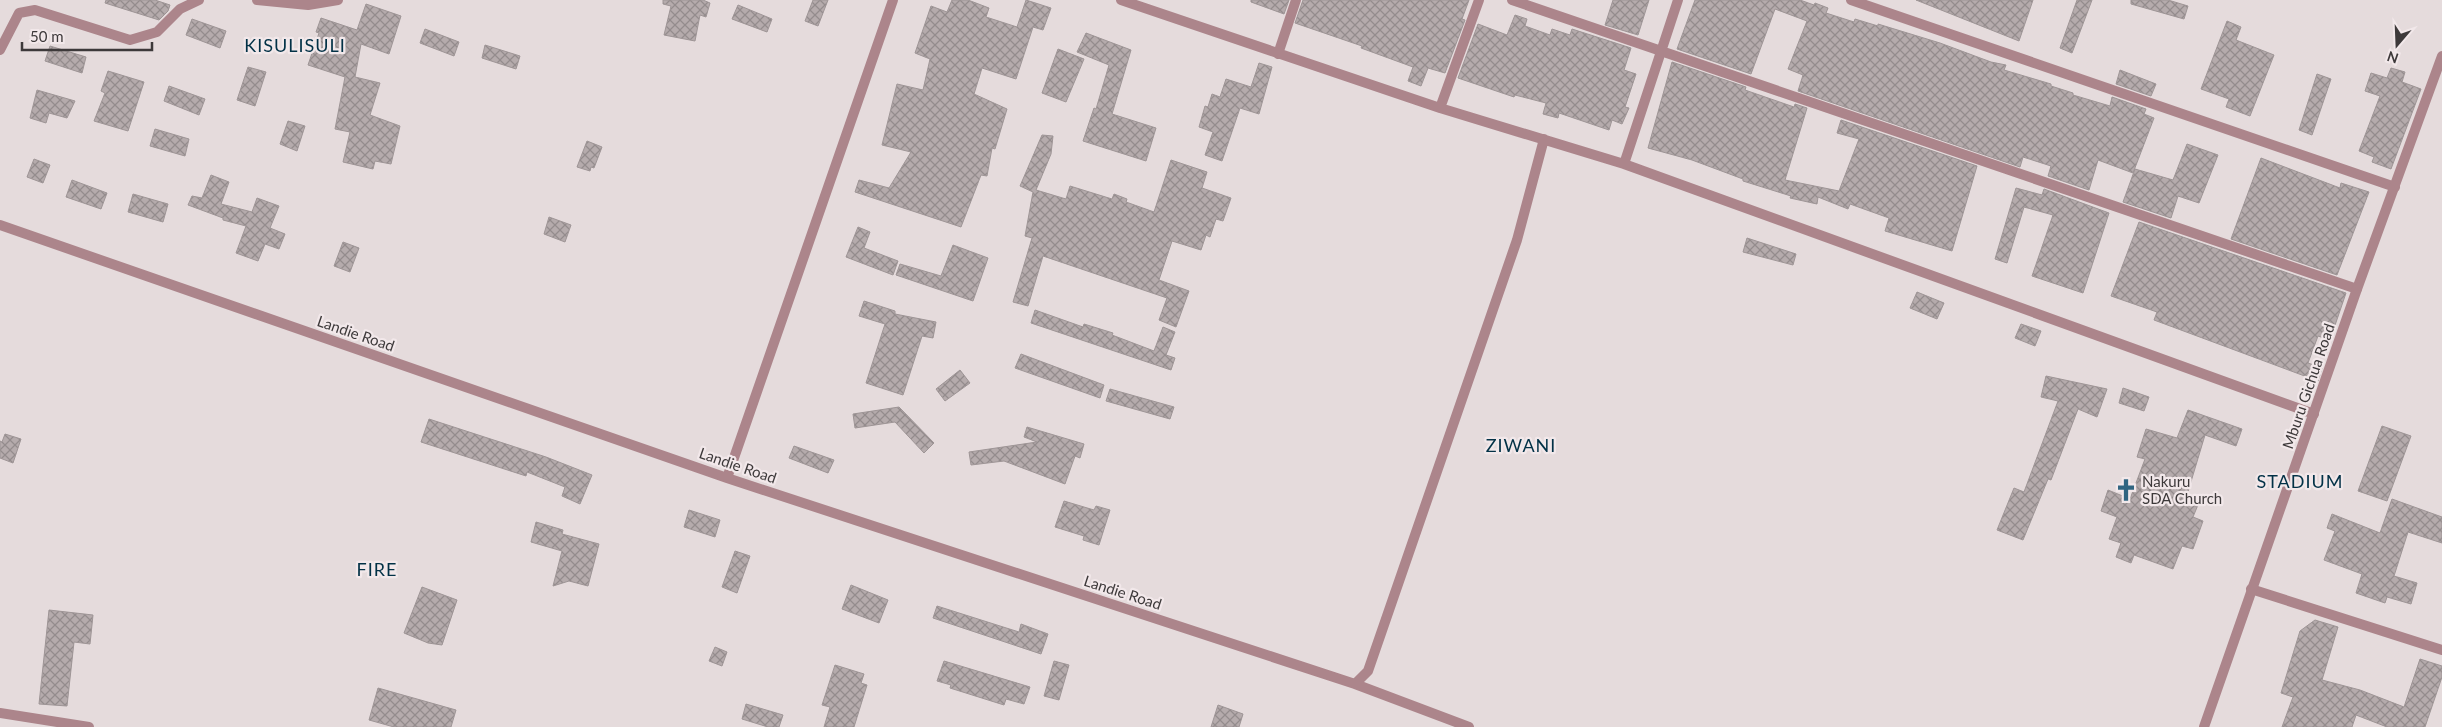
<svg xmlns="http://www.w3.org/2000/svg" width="2442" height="727" viewBox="0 0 2442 727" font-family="Lato,sans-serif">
<defs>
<pattern id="building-cross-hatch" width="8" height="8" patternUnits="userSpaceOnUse" patternTransform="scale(1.25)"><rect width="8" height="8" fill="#b5abac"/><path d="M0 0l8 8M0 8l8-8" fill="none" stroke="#948c8d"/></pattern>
</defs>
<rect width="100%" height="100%" fill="#e5dbdc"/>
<path fill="url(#building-cross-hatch)" stroke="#9e9596" d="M 106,0 L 155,0 L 170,5 L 168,11 L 159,20 L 105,3 Z
M 663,0 L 703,0 L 710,3 L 706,17 L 700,15 L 695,41 L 664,35 L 671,6 L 663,4 Z
M 813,0 L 828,0 L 818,26 L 805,21 Z
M 952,0 L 968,0 L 989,8 L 986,17 L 1017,27 L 1026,0 L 1051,8 L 1043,30 L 1033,27 L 1016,79 L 982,68 L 974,94 L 1007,109 L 995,149 L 992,148 L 987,176 L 981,175 L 961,227 L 855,192 L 859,180 L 889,188 L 911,152 L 882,145 L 897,84 L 923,90 L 930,59 L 915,53 L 931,6 L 947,12 Z
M 1251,0 L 1289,0 L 1284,14 L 1251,2 Z
M 1303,0 L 1469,0 L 1462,19 L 1465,20 L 1445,73 L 1428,68 L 1421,86 L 1408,81 L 1413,67 L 1361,48 L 1362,46 L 1295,23 Z
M 1613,0 L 1649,0 L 1638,35 L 1605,25 Z
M 1695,0 L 1800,0 L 1814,5 L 1815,3 L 1828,8 L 1826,13 L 1854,22 L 1855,19 L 1878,26 L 1878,24 L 1940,43 L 1991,62 L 2006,65 L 2004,70 L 2051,84 L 2051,86 L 2073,93 L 2073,95 L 2110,106 L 2112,97 L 2146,109 L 2144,114 L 2154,118 L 2133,173 L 2098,160 L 2089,190 L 2048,176 L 2051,166 L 2023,157 L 2020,167 L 1798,91 L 1803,75 L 1788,69 L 1807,21 L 1775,9 L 1751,74 L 1677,49 Z
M 1916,0 L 2033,0 L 2019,41 Z
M 2077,0 L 2092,0 L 2072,53 L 2060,48 Z
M 2131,0 L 2168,0 L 2188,6 L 2184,19 L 2131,4 Z
M 366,4 L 401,16 L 389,54 L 361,44 L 355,77 L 380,83 L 370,115 L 400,126 L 391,164 L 375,161 L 373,169 L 343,162 L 350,132 L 335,129 L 345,77 L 308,65 L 319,33 L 316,32 L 321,18 L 357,30 Z
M 738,5 L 772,19 L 767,32 L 732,19 Z
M 1515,15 L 1527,19 L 1525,26 L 1550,35 L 1552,29 L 1570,35 L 1572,29 L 1631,48 L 1624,70 L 1636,74 L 1625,107 L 1629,108 L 1622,124 L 1612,120 L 1609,130 L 1559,113 L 1558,118 L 1543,114 L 1546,103 L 1515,95 L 1514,97 L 1458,78 L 1478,24 L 1507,35 Z
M 192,19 L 226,31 L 220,48 L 186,35 Z
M 2227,21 L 2241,27 L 2236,40 L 2274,55 L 2250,116 L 2226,107 L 2229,99 L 2201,89 Z
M 425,29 L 459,42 L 454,56 L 420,43 Z
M 1086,33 L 1131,50 L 1112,114 L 1156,128 L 1146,161 L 1083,141 L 1094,108 L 1096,109 L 1109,65 L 1077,52 Z
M 485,45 L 520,56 L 516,69 L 482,58 Z
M 50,46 L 86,57 L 82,73 L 45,61 Z
M 1058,49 L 1084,59 L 1066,102 L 1042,93 Z
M 1672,62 L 1746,87 L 1745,90 L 1794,107 L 1795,104 L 1807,108 L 1785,180 L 1839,191 L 1859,139 L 1837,133 L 1841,120 L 1977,166 L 1952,251 L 1885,231 L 1889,218 L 1850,204 L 1848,209 L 1818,197 L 1817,204 L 1790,198 L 1791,196 L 1743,181 L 1743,179 L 1692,160 L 1648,148 Z
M 1259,63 L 1272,67 L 1259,114 L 1240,108 L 1222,161 L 1205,155 L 1213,132 L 1199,127 L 1205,106 L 1208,107 L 1212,94 L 1220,97 L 1226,79 L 1251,87 Z
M 248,67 L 266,72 L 255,106 L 237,100 Z
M 2391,68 L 2405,72 L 2402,82 L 2421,89 L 2391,169 L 2372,162 L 2374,157 L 2359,151 L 2380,96 L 2365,91 L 2371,73 L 2387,78 Z
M 2120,70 L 2156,84 L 2151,96 L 2116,84 Z
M 108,71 L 144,82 L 128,131 L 94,121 L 105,93 L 101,91 Z
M 2317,74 L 2331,79 L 2312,135 L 2299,130 Z
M 169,86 L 205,99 L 199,115 L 164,101 Z
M 37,90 L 75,101 L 67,118 L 49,113 L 46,123 L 30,118 Z
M 288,121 L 305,126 L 297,151 L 280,144 Z
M 155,129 L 189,139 L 185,156 L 150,146 Z
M 1042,135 L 1053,136 L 1051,154 L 1036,190 L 1066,199 L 1070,186 L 1112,199 L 1114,194 L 1127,199 L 1126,202 L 1154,212 L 1171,160 L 1207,172 L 1202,188 L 1231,198 L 1223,221 L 1216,219 L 1210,237 L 1206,235 L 1201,250 L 1172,241 L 1159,280 L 1189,291 L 1176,327 L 1159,320 L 1167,298 L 1043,256 L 1028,306 L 1013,302 L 1032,238 L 1025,236 L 1033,192 L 1020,186 Z
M 587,141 L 602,147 L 594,168 L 591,167 L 590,171 L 577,167 Z
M 2187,144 L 2218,155 L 2199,203 L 2178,196 L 2171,218 L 2123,202 L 2135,169 L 2173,180 Z
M 2261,158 L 2340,188 L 2341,183 L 2369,192 L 2337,275 L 2231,239 Z
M 34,159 L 50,165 L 43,183 L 27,177 Z
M 211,175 L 229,182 L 221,204 L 252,212 L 257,198 L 279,206 L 270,228 L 285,234 L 279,249 L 265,244 L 258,261 L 236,253 L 246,226 L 223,220 L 223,218 L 188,205 L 192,196 L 202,198 Z
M 72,180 L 107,193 L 101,209 L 66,197 Z
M 2016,188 L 2042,195 L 2044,189 L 2109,213 L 2083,293 L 2032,276 L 2053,215 L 2024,207 L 2007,263 L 1995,259 Z
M 133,194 L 168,204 L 163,222 L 128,212 Z
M 549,217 L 571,225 L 565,242 L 544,234 Z
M 2139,222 L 2346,293 L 2330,340 L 2318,336 L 2308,363 L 2322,368 L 2318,381 L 2154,320 L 2157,312 L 2111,296 Z
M 858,227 L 870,232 L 864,248 L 898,261 L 893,275 L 846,257 Z
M 1747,238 L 1796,254 L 1793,265 L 1743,252 Z
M 343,242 L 359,248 L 350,272 L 334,266 Z
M 953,245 L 988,258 L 973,301 L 896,275 L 900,264 L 941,276 Z
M 1917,292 L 1944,303 L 1937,319 L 1910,308 Z
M 864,301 L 895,311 L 895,314 L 936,322 L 933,338 L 922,336 L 903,395 L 866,383 L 885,324 L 859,316 Z
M 1035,310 L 1083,327 L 1084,324 L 1113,333 L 1112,335 L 1154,351 L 1163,327 L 1175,332 L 1166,355 L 1175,358 L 1171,370 L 1031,323 Z
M 2021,324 L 2041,331 L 2035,346 L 2015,338 Z
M 1021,354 L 1104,385 L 1100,398 L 1015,368 Z
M 960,370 L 970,383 L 945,401 L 936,389 Z
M 2046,376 L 2107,389 L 2097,417 L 2078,409 L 2051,480 L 2048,479 L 2023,540 L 1997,530 L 2014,488 L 2024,492 L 2058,401 L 2041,397 Z
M 2123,388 L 2149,397 L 2144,411 L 2119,403 Z
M 1110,389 L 1174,407 L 1170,419 L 1106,401 Z
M 899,407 L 934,443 L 924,453 L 895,422 L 855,428 L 853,414 Z
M 2188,410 L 2242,429 L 2236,446 L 2205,435 L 2187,495 L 2200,500 L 2193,517 L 2203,521 L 2193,549 L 2182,546 L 2173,569 L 2134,555 L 2131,563 L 2116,557 L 2121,543 L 2109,539 L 2117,517 L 2101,511 L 2108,490 L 2130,499 L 2145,459 L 2137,457 L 2146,429 L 2177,438 Z
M 429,419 L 546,457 L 592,475 L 580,504 L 562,496 L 565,487 L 527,472 L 526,476 L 421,442 Z
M 2382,426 L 2411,436 L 2387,501 L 2358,491 Z
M 1027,427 L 1084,444 L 1080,458 L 1075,456 L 1065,484 L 1004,461 L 971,465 L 969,452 L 1037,442 L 1024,437 Z
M 5,434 L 21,439 L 13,463 L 0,458 L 0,441 L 2,442 Z
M 794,446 L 834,460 L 828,473 L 789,458 Z
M 2392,499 L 2442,517 L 2442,543 L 2408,532 L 2394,576 L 2417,583 L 2411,604 L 2387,597 L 2385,603 L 2356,593 L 2362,574 L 2324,560 L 2335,531 L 2327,528 L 2332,514 L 2380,533 Z
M 1064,501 L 1094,510 L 1096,506 L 1110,510 L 1099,545 L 1083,540 L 1084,536 L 1055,527 Z
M 689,510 L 720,520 L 715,537 L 684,527 Z
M 536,522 L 563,530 L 562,534 L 599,544 L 588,586 L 569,581 L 553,586 L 562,551 L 531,542 Z
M 735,551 L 750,556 L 737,593 L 722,587 Z
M 851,585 L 888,600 L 879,623 L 842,609 Z
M 422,587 L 457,600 L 442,645 L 428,643 L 404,633 Z
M 937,606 L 1019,632 L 1021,624 L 1048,634 L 1041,654 L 933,618 Z
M 49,610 L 93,615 L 90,644 L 74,642 L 67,706 L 39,704 Z
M 2315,620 L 2338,627 L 2322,680 L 2360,690 L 2404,707 L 2420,659 L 2442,666 L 2442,677 L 2425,727 L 2387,727 L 2356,715 L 2352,727 L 2282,727 L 2293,697 L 2281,693 L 2300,631 Z
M 715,647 L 727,652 L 722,666 L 709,661 Z
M 944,661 L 1030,687 L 1024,704 L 1006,699 L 1004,705 L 950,688 L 951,685 L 937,681 Z
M 1054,661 L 1069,665 L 1059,700 L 1044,696 Z
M 835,665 L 864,674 L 861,683 L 867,685 L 854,727 L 824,727 L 830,707 L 822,705 Z
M 378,688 L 456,710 L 451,727 L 394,727 L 369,720 Z
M 746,704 L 783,715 L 779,727 L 768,727 L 742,719 Z
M 1218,705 L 1243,714 L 1239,727 L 1211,727 Z"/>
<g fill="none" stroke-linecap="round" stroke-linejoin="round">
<path stroke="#ac858b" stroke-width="10" d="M 257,0 L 308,5 L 338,0
M 1121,0 L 1440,108 L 1624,164 L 2314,414
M 1512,0 L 2357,289
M 1851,0 L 2395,187
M 0,50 L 19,13 L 35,10 L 130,40 L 157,32 L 180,9 L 199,0
M 1278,54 L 1296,0
M 1440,108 L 1479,0
M 1624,164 L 1678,0
M 0,225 L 727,478 L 1355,684 L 1469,727
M 727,478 L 893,0
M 2251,589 L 2442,650
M 1355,684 L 1368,671 L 1517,240 L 1544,139
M 0,713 L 89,727"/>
<path stroke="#ac858b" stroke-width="10" d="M 2204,727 L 2357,289 L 2442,56"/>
</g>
<defs>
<symbol id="church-bare" viewBox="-9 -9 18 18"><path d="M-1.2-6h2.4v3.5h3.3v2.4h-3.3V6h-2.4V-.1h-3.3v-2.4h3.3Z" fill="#306581" stroke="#f2e8ea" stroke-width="2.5" paint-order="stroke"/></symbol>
</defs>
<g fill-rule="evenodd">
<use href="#church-bare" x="2110" y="474" width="32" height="32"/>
</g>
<g text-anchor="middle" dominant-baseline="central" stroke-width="4.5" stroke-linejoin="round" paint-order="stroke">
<g font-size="15" fill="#3d393a" stroke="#f2e8ea">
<text transform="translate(356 333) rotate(19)">Landie Road</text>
<text transform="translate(2308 386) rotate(-71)">Mburu Gichua Road</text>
<text transform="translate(738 465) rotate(19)">Landie Road</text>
<text transform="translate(1123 592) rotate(18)">Landie Road</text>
</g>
<g font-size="15" fill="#3d393a" stroke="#f2e8ea" text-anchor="start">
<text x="2142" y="481">Nakuru<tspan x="2142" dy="17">SDA Church</tspan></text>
</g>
<g font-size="18" letter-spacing="1" fill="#023146" stroke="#f2e8ea">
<text x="295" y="45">KISULISULI</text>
<text x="1521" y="445">ZIWANI</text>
<text x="2300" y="481">STADIUM</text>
<text x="377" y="569">FIRE</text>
</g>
</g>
<g transform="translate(2397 45) rotate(199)" stroke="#f2e8ea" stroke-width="4" paint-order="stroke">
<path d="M0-4L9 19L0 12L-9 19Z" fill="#3d393a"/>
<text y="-8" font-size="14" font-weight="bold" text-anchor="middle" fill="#3d393a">N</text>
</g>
<path d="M22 42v8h130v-8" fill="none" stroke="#3d393a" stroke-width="2.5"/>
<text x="30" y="42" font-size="15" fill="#3d393a" stroke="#f2e8ea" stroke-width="4" paint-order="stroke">50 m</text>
</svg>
